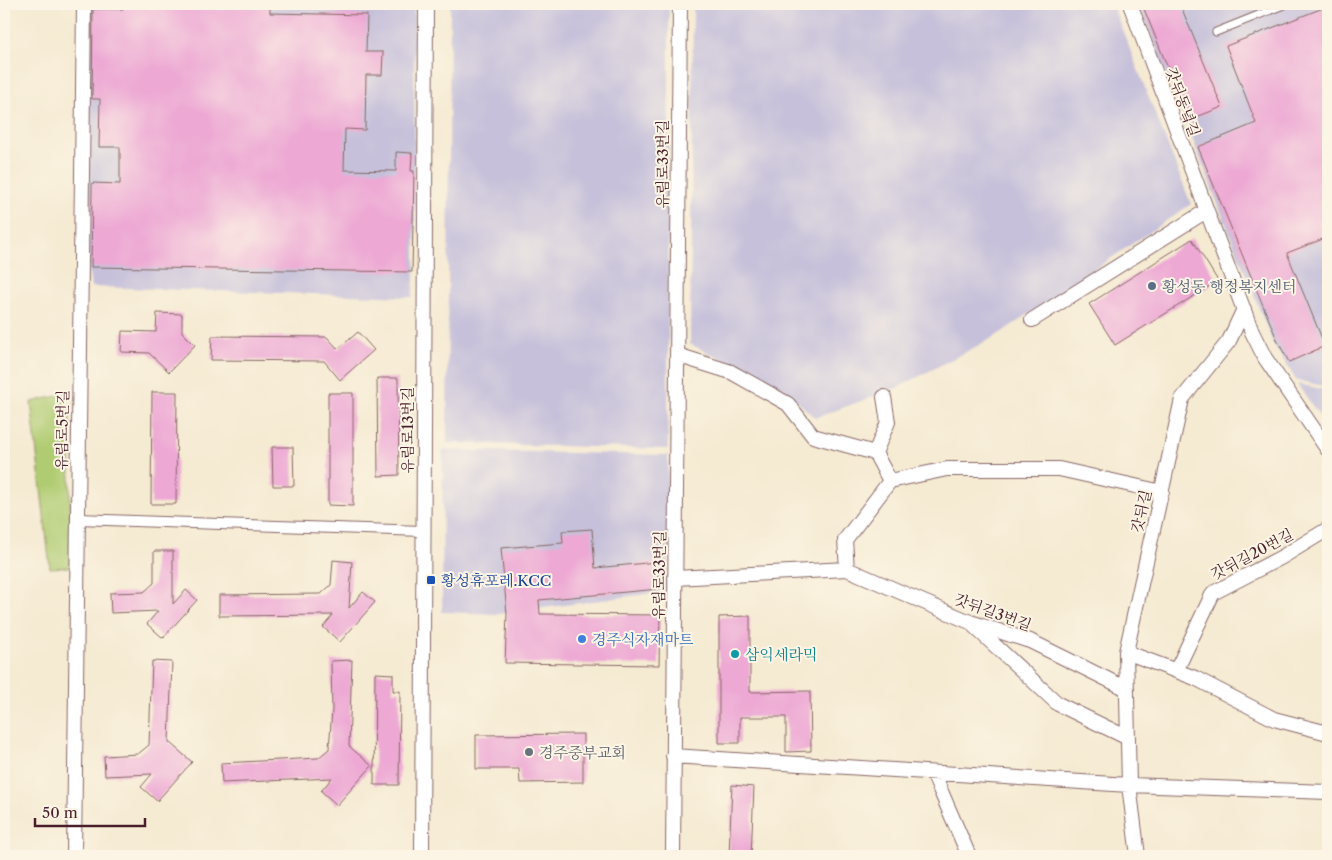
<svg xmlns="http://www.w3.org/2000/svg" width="1332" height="860" viewBox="0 0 1332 860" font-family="'Libre Caslon Text','Noto Serif KR',serif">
<rect width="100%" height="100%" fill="#fcf5e5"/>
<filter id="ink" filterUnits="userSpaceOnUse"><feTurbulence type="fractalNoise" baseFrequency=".02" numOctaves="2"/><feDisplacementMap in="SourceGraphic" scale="10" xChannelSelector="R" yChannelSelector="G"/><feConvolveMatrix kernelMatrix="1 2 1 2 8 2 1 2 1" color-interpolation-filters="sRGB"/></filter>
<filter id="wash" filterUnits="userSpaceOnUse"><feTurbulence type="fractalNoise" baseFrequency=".0096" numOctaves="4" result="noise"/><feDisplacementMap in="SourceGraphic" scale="20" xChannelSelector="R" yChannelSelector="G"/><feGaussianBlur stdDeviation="1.12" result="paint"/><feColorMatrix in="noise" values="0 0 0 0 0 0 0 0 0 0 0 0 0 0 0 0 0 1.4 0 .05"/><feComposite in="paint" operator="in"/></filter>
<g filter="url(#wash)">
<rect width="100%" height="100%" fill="#f5ead2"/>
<path fill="#c6c0da" d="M 88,4 L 414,4 L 415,271 L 412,297 L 91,287 L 88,265 Z
M 450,4 L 669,4 L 668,449 L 447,443 Z
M 693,4 L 1112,4 L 1191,204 L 996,336 L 899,387 L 815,418 L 784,389 L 690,344 Z
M 1139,4 L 1328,4 L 1328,387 L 1296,380 L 1273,343 Z
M 1297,384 L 1328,390 L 1328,428 Z
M 443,450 L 668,455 L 667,591 L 499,614 L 442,612 Z"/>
<path fill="#b0cc72" stroke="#7d764e" d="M 65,394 L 70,421 L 70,567 L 50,568 L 31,402 Z"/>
<g id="blocks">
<path fill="#eda9d4" d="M 123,4 L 270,4 L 270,13 L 367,15 L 366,52 L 383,52 L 382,75 L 366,75 L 365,130 L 345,129 L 344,170 L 396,171 L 396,152 L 412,153 L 411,171 L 414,171 L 412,272 L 91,267 L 92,183 L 120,184 L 120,147 L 99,147 L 100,99 L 92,99 L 93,9 L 123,9 Z
M 1142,4 L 1180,4 L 1222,107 L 1189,120 Z
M 1328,6 L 1328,237 L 1287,253 L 1325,346 L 1289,362 L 1278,342 L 1198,147 L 1256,123 L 1226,46 Z
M 1192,239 L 1218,281 L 1115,345 L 1089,304 Z
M 157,313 L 182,314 L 182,332 L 195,345 L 169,372 L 149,353 L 121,352 L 122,331 L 156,332 Z
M 358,332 L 374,350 L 340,380 L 324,361 L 211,360 L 212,336 L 327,337 L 338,349 Z
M 377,378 L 398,378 L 399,475 L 378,476 Z
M 152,392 L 177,392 L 176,504 L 151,504 Z
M 328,393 L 353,393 L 353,506 L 328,505 Z
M 272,447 L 293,447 L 294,486 L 273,486 Z
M 592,529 L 595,568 L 657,562 L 659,589 L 539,600 L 540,614 L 660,615 L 659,665 L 505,663 L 507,614 L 501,548 L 563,543 L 562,531 Z
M 154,551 L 173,551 L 173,604 L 186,590 L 197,600 L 163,638 L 147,624 L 158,611 L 111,613 L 110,593 L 144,592 L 154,583 Z
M 333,560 L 352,562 L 349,608 L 363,592 L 375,602 L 340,642 L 323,627 L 333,615 L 219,616 L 219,595 L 321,594 L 331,585 Z
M 750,616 L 750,692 L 810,691 L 811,751 L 786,752 L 786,717 L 740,717 L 740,743 L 719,743 L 719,617 Z
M 352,660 L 349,746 L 372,766 L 337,805 L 321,791 L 332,778 L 222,783 L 221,763 L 318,758 L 329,749 L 332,710 L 331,661 Z
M 152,661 L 172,662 L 169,742 L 192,762 L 157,801 L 141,787 L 152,774 L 105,776 L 104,756 L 138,754 L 149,745 Z
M 375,673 L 393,674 L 393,691 L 400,691 L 399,785 L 374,785 Z
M 583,734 L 583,782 L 520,783 L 519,769 L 476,769 L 476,735 Z
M 732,785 L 754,787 L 751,856 L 729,856 Z"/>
</g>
</g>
<g filter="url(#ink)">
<use href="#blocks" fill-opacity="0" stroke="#866665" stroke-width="1"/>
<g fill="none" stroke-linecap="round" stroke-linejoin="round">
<defs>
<path id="service" d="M 1216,32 L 1286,4"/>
<path id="pedestrian" d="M 78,519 L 423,531"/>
<path id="minor" d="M 1130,4 L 1252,332 L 1265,358 L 1328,450
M 1032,320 L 1206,211
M 677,355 L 731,372 L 788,404 L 813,436 L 875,453
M 884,397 L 888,422 L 875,453 L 890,481
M 847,569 L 845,540 L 890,481 L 947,469 L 1059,469 L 1162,492
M 675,578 L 847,569 L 970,622 L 1030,641 L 1127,689
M 974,626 L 1058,704 L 1128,738
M 1126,652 L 1195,678 L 1274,719 L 1328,733
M 1176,671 L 1213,593 L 1282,557 L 1328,529
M 673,756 L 1129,785 L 1328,792
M 933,773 L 969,856
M 74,856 L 84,4
M 422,856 L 426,4
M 673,856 L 680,4
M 1138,856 L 1129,785 L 1126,652 L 1182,399 L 1229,341 L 1244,309"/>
</defs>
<use href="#service" stroke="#866665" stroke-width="9"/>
<use href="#pedestrian" stroke="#866665" stroke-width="12"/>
<use href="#minor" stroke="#866665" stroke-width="16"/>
<use href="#service" stroke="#fff" stroke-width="7"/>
<use href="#pedestrian" stroke="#fff" stroke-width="10"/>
<use href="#minor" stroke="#fff" stroke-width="14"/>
</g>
</g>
<circle fill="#5c6f8a" stroke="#fcf5e5" stroke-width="2" cx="1152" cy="286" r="5"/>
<rect fill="#1a4fb4" stroke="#fcf5e5" stroke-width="2" x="426" y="575" width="10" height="10" rx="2.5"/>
<circle fill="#3f7fe0" stroke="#fcf5e5" stroke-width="2" cx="582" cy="639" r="5"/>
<circle fill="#0f9aa8" stroke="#fcf5e5" stroke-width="2" cx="735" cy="654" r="5"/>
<circle fill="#6b7280" stroke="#fcf5e5" stroke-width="2" cx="529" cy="752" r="5"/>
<g text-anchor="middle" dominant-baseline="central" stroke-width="4" stroke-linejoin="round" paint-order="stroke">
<g font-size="15" fill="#4a1f2b" stroke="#fcf5e5">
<text transform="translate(1183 102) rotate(70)">갓뒤동녘길</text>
<text transform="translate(662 164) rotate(-90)">유림로33번길</text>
<text transform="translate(62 430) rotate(-89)">유림로5번길</text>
<text transform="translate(407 430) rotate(-90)">유림로13번길</text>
<text transform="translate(1141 511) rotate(-77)">갓뒤길</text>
<text transform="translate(1252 554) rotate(-28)">갓뒤길20번길</text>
<text transform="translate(659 575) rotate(-89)">유림로33번길</text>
<text transform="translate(993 612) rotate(20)">갓뒤길3번길</text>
</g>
<g font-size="15" fill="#4e5e75" stroke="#fcf5e5" text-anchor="start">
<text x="1162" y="286">황성동 행정복지센터</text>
</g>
<g font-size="15" fill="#164399" stroke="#fcf5e5" text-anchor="start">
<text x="441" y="580">황성휴포레.KCC</text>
</g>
<g font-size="15" fill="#366cbe" stroke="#fcf5e5" text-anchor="start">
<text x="592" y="639">경주식자재마트</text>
</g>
<g font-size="15" fill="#0d838f" stroke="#fcf5e5" text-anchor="start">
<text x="745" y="654">삼익세라믹</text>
</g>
<g font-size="15" fill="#5b616d" stroke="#fcf5e5" text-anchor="start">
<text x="539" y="752">경주중부교회</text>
</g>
</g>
<rect width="1332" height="860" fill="none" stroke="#fcf5e5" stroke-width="20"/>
<path d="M35 818v8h110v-8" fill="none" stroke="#4a1f2b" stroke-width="2.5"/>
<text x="42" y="818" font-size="15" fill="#4a1f2b" stroke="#fcf5e5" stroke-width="4" paint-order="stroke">50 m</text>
</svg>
